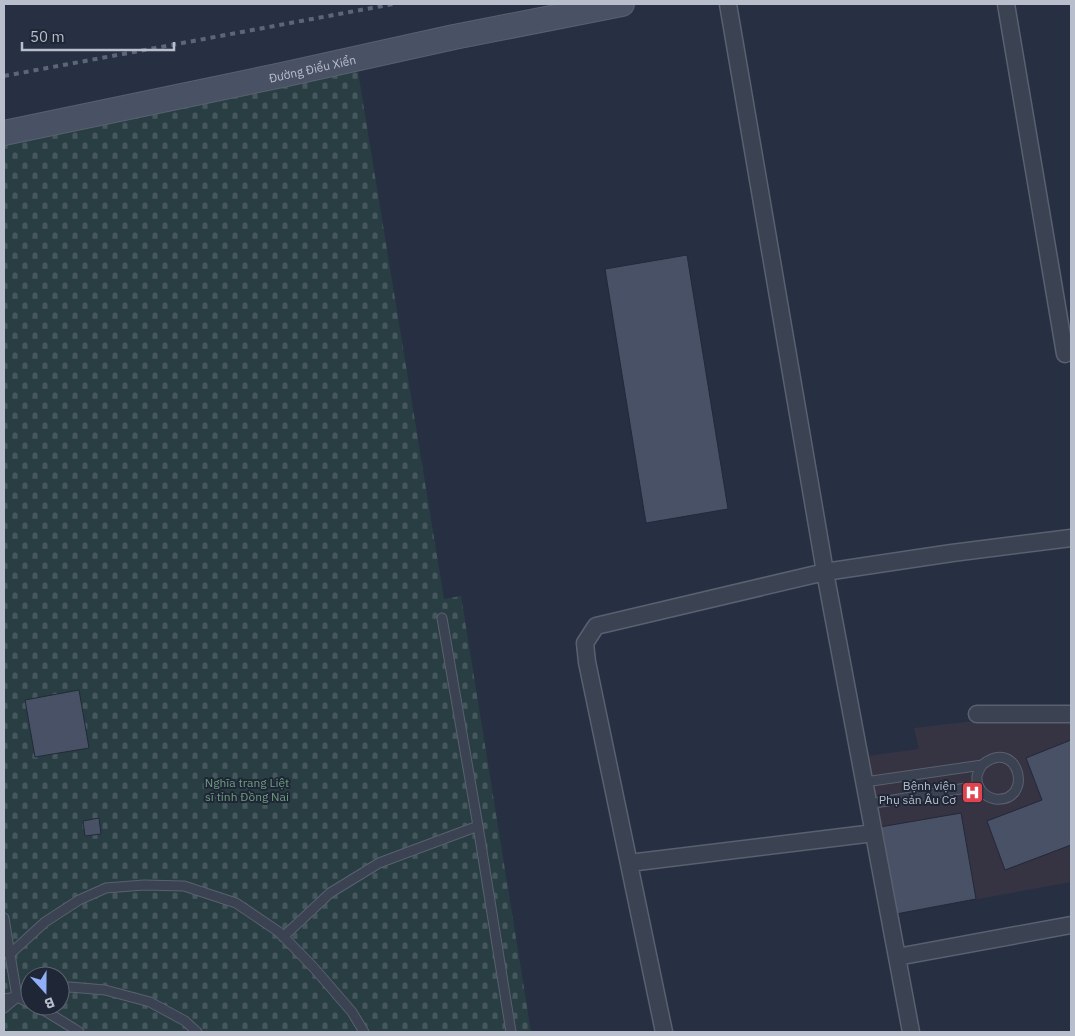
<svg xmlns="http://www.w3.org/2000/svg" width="1075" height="1036" viewBox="0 0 1075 1036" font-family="'IBM Plex Sans',sans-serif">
<defs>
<pattern id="cemetery-stones" width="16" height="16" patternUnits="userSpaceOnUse" patternTransform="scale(1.25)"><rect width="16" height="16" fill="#293e43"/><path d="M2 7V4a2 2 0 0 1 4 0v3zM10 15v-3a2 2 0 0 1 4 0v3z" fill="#46585d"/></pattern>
</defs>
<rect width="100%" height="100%" fill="#273042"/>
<path fill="#363343" d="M 974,721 L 1071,721 L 1071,882 L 896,914 L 867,756 L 919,749 L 914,728 Z"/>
<path fill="url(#cemetery-stones)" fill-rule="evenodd" d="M 357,66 L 444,599 L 461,596 L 531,1032 L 4,1032 L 4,140 ZM 30,976 L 60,976 L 60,1006 L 30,1006 Z"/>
<path fill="#485166" stroke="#222939" d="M 687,255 L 728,509 L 646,523 L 605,269 Z
M 79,690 L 89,748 L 35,757 L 25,700 Z
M 1071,740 L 1071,845 L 1005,870 L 987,821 L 1042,800 L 1026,758 Z
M 961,813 L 976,899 L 896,914 L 880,827 Z
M 99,818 L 101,834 L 85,836 L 83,821 Z"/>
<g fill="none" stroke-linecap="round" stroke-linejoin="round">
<defs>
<path id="lane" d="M 442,618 L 478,826 L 511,1032
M 865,782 L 982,765 C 1019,735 1035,803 995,799 C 984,797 976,787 977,776 C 978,772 980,768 982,765
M 869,804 L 978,786
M 4,918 L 17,997
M 283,937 L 330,893 L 379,863 L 478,826
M 4,951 L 10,954 L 45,922 L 79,900 L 106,888 L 144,885 L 184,886 L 236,903 L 279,932 L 314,968 L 352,1012 L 364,1032
M 60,988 L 70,987 L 105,990 L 150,1002 L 185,1021 L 197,1032
M 4,999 L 17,997 L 30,1003
M 37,1006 L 73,1028 L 79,1032
M 4,1008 L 17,997 L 30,993"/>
<path id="street" d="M 728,4 L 825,572 L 911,1032
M 1006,4 L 1065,354
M 977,714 L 1071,714
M 629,863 L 874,833
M 897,957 L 1071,925
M 664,1032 L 587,662 L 585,643 L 596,626 L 825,572 L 952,553 L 1071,538"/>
<g id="secondary">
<path id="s1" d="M 4,133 L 282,75 L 454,37 L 622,4"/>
</g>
</defs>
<use href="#lane" stroke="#59606f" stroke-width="11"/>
<use href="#street" stroke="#59606f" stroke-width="19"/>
<use href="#secondary" stroke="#59606f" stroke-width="26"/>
<use href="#lane" stroke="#3b4252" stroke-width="9"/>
<use href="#street" stroke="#3b4252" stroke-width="16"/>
<use href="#secondary" stroke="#495165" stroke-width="24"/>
<path stroke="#5d6679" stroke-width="4" stroke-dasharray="5 5" stroke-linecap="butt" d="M 4,76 L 393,4"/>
</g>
<defs>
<symbol id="hospital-square" viewBox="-11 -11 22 22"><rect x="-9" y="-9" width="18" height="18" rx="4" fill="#e0444e" stroke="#1f2737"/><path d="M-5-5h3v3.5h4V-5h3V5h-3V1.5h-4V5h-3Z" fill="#fff"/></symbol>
</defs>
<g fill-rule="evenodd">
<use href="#hospital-square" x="960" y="780" width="25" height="25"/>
</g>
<g text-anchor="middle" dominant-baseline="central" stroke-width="4" stroke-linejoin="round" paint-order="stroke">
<g font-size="12" fill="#b8becc" stroke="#1f2737">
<text stroke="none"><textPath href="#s1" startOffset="315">Đường Điểu Xiển</textPath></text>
</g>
<g font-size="12" fill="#6f9d7e" stroke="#1f2737">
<text x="247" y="782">Nghĩa trang Liệt<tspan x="247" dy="14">sĩ tỉnh Đồng Nai</tspan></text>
</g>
<g font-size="12" fill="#b8becc" stroke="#1f2737" text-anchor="end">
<text x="956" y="785">Bệnh viện<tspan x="956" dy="14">Phụ sản Âu Cơ</tspan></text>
</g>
</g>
<rect width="1075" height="1036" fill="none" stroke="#b8becc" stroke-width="10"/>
<g transform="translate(45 991) rotate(159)"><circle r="24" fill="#1f2737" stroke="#5c6373"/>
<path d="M0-4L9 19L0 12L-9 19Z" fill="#90aff8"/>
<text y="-8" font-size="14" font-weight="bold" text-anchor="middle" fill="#b8becc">B</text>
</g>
<path d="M22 42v8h152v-8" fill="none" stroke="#b8becc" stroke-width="2.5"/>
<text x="30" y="42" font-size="15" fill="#b8becc" stroke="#1f2737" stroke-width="4" paint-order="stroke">50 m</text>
</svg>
